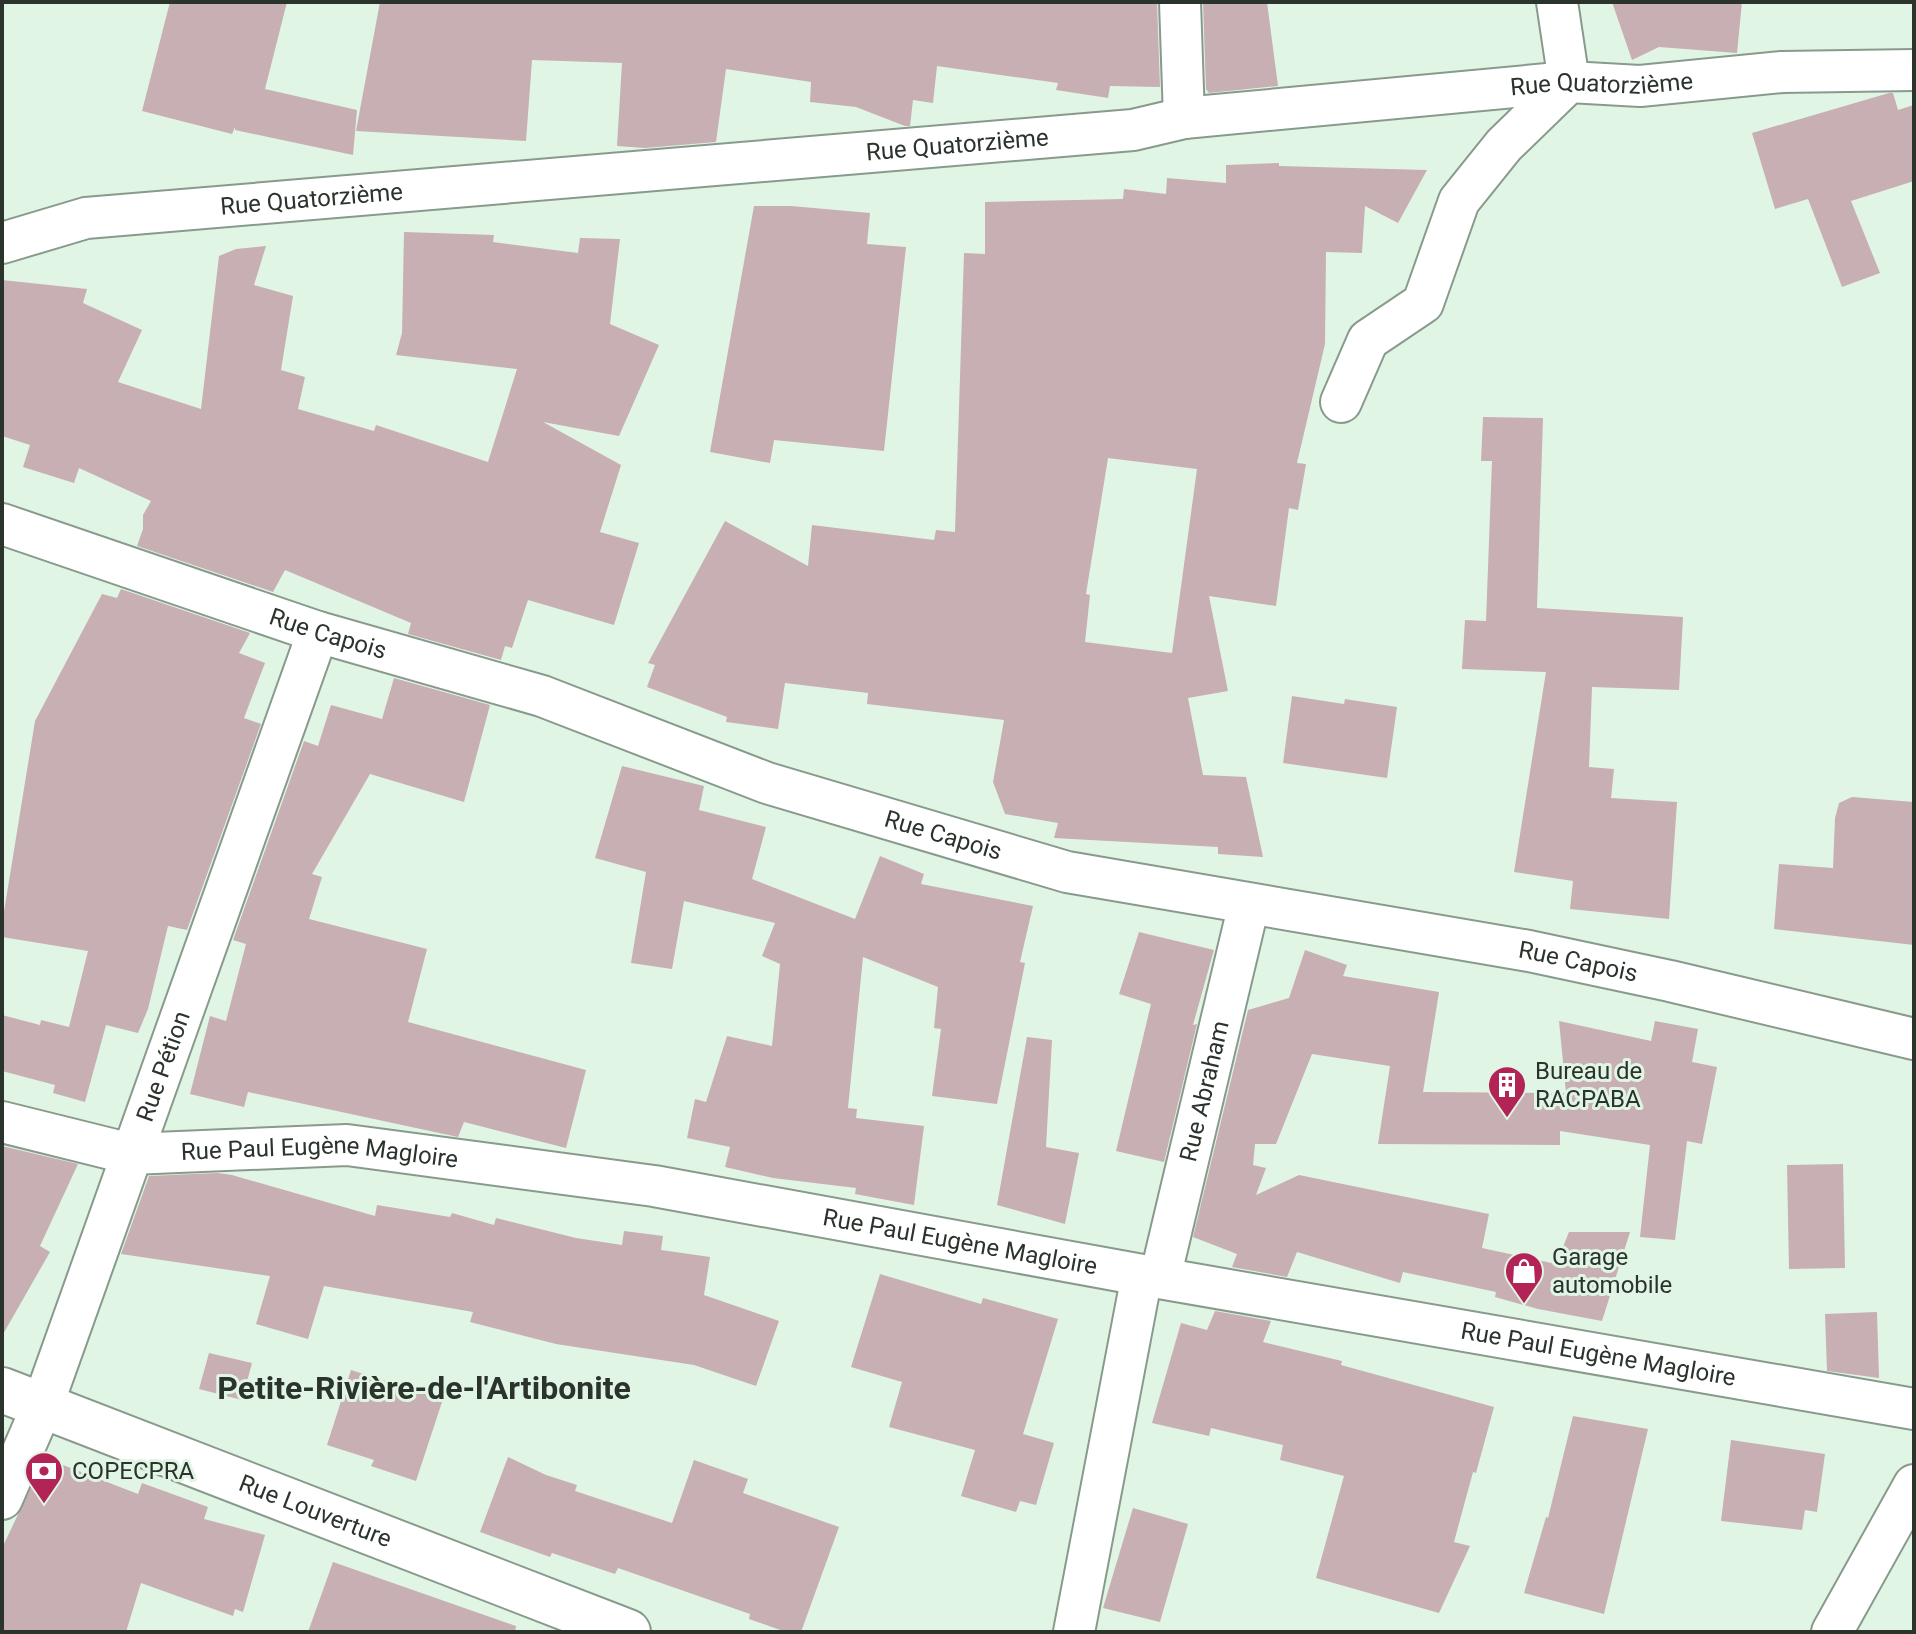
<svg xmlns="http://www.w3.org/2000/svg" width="1916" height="1634" viewBox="0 0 1916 1634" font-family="Roboto,sans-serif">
<rect width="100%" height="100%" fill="#e1f5e5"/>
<path fill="#c8afb3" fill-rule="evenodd" d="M 170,2 L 287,2 L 265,89 L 357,110 L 353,155 L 235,130 L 235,127 L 232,134 L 142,111 Z
M 380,2 L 1157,2 L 1160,87 L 1110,86 L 1108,98 L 1056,90 L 1058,83 L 937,66 L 933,103 L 913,100 L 910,126 L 905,126 L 856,107 L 810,102 L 811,82 L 726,69 L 716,142 L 645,148 L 617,146 L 622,63 L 532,60 L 526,141 L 356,131 Z
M 1203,2 L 1267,2 L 1278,86 L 1209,93 L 1206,89 Z
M 1612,2 L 1742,2 L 1737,53 L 1659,47 L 1632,60 Z
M 1889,93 L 1893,93 L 1898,110 L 1914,105 L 1914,181 L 1851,201 L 1880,273 L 1842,287 L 1808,199 L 1775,209 L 1752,133 Z
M 1279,163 L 1279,166 L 1427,170 L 1398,223 L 1365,206 L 1362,253 L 1326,252 L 1325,344 L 1297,463 L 1306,464 L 1298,510 L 1289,508 L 1276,606 L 1209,596 L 1228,691 L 1188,698 L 1203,775 L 1246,777 L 1263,857 L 1218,854 L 1218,847 L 1054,838 L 1058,823 L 1005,814 L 993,782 L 1004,720 L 867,704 L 868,693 L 785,683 L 778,729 L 726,722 L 727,717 L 647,687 L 655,665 L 648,663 L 725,521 L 808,566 L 812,525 L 934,540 L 936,530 L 955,532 L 964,253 L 985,254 L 985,202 L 1123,199 L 1124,189 L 1166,194 L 1167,178 L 1226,183 L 1226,165 ZM 1108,458 L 1197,469 L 1172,653 L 1085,642 L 1090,595 L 1086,594 Z
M 754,206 L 791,206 L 870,213 L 867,244 L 906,247 L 884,451 L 774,440 L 770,463 L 710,452 Z
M 404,232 L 494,235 L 493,242 L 578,253 L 580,238 L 620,239 L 610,324 L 659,345 L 619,436 L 543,422 L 621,465 L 600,532 L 639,543 L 614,625 L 528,600 L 512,648 L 505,646 L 501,660 L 408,634 L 411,623 L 285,570 L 273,592 L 137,546 L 143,529 L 143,515 L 151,501 L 79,468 L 74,483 L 23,467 L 30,445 L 2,436 L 2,280 L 87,289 L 83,303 L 142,330 L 118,382 L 201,409 L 219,256 L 236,249 L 266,246 L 254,285 L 293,296 L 281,370 L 305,377 L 298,409 L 374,431 L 376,425 L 488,462 L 517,369 L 396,355 L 402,333 Z
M 1483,417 L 1543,418 L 1537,608 L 1683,617 L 1679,690 L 1592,687 L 1589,767 L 1614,769 L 1611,798 L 1677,802 L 1669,919 L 1570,909 L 1573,881 L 1514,872 L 1546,672 L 1462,669 L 1465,620 L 1486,621 L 1492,461 L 1481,461 Z
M 121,589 L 250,633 L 239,653 L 265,663 L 244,718 L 261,724 L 187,930 L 168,926 L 148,1009 L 138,1033 L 106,1025 L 85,1102 L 53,1093 L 55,1085 L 2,1071 L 2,1015 L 40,1025 L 41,1020 L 69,1027 L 88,951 L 2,937 L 2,924 L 35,721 L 102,594 L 117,598 Z
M 394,678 L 490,705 L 464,802 L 370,774 L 312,874 L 322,877 L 309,919 L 427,949 L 408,1022 L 586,1070 L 566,1148 L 464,1122 L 458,1137 L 248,1092 L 244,1107 L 190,1094 L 210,1016 L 226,1021 L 246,944 L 233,940 L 304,741 L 318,746 L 331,705 L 382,719 Z
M 1292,696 L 1344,704 L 1345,699 L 1397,707 L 1387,778 L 1283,763 Z
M 622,766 L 704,786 L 699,810 L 766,827 L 752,879 L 855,919 L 880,856 L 924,874 L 921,884 L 1033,906 L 1020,962 L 1025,963 L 997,1104 L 932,1096 L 941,1029 L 934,1028 L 938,987 L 863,957 L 848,1108 L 857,1109 L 856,1118 L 924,1126 L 914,1205 L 855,1194 L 856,1188 L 773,1178 L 725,1167 L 730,1147 L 687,1138 L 695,1099 L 706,1102 L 727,1036 L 772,1046 L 780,964 L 762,956 L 775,923 L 684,901 L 672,969 L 631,963 L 646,872 L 595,858 Z
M 1852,797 L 1914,802 L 1914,945 L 1774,929 L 1779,864 L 1833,868 L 1835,818 L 1839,803 Z
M 1139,932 L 1214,950 L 1193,1025 L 1197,1024 L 1164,1162 L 1116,1151 L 1151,1004 L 1119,994 Z
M 1305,950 L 1347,965 L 1343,976 L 1439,992 L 1423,1092 L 1566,1093 L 1559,1021 L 1651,1041 L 1655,1021 L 1698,1029 L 1692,1062 L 1717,1067 L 1702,1144 L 1687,1141 L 1675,1240 L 1640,1237 L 1650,1145 L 1560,1131 L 1560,1145 L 1378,1144 L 1390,1066 L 1312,1054 L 1276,1144 L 1255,1144 L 1253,1165 L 1266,1168 L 1256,1195 L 1299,1175 L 1489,1214 L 1482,1248 L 1556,1264 L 1569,1232 L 1630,1232 L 1602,1321 L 1538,1309 L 1495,1297 L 1496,1292 L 1403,1272 L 1400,1283 L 1297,1252 L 1287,1277 L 1232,1267 L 1237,1254 L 1193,1237 L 1248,1010 L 1289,998 Z
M 1027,1037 L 1052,1040 L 1046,1147 L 1079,1153 L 1065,1224 L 997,1205 Z
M 2,1146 L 78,1164 L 40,1246 L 50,1252 L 2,1336 Z
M 1843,1164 L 1845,1268 L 1789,1269 L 1787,1165 Z
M 217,1173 L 232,1175 L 375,1216 L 377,1205 L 450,1217 L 452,1213 L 494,1225 L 496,1218 L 576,1238 L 622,1245 L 624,1231 L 663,1236 L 661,1250 L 710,1257 L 704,1295 L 779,1321 L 756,1386 L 694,1365 L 556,1344 L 470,1322 L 473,1312 L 324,1286 L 308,1339 L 256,1324 L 270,1276 L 121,1254 L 149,1176 Z
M 880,1274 L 981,1304 L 983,1298 L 1058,1319 L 1023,1434 L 1054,1443 L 1036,1505 L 1020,1501 L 1016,1512 L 961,1496 L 975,1450 L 889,1427 L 902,1382 L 851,1367 Z
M 1215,1311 L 1271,1321 L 1263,1342 L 1342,1361 L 1341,1365 L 1494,1407 L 1476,1473 L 1473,1472 L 1454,1542 L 1470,1546 L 1439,1613 L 1316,1578 L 1344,1476 L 1280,1460 L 1283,1445 L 1211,1428 L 1209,1436 L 1152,1423 L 1181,1323 L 1207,1330 Z
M 1877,1312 L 1879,1378 L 1827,1371 L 1825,1314 Z
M 209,1353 L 252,1363 L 242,1400 L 199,1389 Z
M 351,1370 L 443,1399 L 416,1481 L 371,1466 L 374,1460 L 327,1445 Z
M 1573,1416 L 1648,1429 L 1604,1614 L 1524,1593 L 1546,1517 L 1548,1518 Z
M 1731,1440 L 1825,1454 L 1817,1512 L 1805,1510 L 1802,1530 L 1721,1521 Z
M 508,1457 L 546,1475 L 577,1485 L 575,1491 L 672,1523 L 694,1460 L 748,1479 L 743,1493 L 839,1527 L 801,1632 L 786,1632 L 749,1619 L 750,1614 L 618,1568 L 615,1574 L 552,1553 L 550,1557 L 480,1532 Z
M 45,1458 L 138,1494 L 142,1483 L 208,1507 L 204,1519 L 265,1535 L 243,1612 L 235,1609 L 233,1616 L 141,1583 L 126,1632 L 2,1632 L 2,1548 Z
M 1133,1508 L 1188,1524 L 1160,1622 L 1103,1608 Z
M 333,1562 L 516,1626 L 515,1632 L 308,1632 Z"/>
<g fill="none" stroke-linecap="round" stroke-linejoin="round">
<defs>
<g id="street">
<path d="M 1180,2 L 1184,118"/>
<path id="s1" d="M 2,243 L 86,218 L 1133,130 L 1184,118 L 1569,82 L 1640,86 L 1782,72 L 1914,70"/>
<path d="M 1341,402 L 1368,340 L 1423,303 L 1459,201 L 1504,145 L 1569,82 L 1557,2"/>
<path id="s2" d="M 2,524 L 318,632 L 542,696 L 767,783 L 1067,872 L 1529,951 L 1670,981 L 1914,1039"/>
<path id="s3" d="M 2,1122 L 131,1154 L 347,1145 L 654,1186 L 1142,1275 L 1914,1409"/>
<path id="s4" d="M 1160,1278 L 1249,904"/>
<path id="s5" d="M 2,1499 L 42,1407 L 318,632"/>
<path d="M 1074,1632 L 1142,1275"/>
<path d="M 1832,1632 L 1914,1485"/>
</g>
<g id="secondary">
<path id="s6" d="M 2,1390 L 628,1632"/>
</g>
</defs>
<use href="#street" stroke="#889a8c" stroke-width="44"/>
<use href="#secondary" stroke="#889a8c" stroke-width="48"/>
<use href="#street" stroke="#fff" stroke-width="40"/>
<use href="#secondary" stroke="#fff" stroke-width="44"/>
</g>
<defs>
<symbol id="building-pin" viewBox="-11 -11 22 30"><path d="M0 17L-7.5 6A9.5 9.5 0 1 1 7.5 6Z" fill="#b22356" stroke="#e1f5e5"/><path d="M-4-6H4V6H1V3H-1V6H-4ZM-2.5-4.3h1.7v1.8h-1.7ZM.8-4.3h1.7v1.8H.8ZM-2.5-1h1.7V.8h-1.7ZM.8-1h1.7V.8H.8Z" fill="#fff"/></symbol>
<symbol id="shop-pin" viewBox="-11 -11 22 30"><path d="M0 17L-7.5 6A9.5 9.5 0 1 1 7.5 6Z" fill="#b22356" stroke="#e1f5e5"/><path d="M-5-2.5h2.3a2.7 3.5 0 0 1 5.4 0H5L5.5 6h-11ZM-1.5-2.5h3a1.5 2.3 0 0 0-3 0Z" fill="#fff"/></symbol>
<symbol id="bank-pin" viewBox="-11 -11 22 30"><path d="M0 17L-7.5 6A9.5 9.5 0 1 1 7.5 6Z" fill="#b22356" stroke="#e1f5e5"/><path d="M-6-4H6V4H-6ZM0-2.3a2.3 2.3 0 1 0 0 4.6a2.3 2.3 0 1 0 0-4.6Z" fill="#fff"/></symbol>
</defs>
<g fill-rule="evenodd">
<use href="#building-pin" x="1485" y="1063" width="44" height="60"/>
<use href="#shop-pin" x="1502" y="1249" width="44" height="60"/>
<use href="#bank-pin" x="22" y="1449" width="44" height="60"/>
</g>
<g text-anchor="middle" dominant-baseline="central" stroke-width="6" stroke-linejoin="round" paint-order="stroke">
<g font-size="24" fill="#2b332d" stroke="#e1f5e5">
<text stroke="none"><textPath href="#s1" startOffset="1610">Rue Quatorzième</textPath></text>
<text stroke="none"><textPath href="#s1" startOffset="962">Rue Quatorzième</textPath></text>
<text stroke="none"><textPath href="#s1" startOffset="314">Rue Quatorzième</textPath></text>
<text stroke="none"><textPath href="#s2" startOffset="344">Rue Capois</textPath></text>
<text stroke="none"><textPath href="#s2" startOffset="992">Rue Capois</textPath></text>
<text stroke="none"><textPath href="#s2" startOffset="1640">Rue Capois</textPath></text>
<text stroke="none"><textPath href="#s5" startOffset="462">Rue Pétion</textPath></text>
<text stroke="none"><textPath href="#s4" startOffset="192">Rue Abraham</textPath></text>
<text stroke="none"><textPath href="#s3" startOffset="322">Rue Paul Eugène Magloire</textPath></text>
<text stroke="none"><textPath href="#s3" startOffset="970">Rue Paul Eugène Magloire</textPath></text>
<text stroke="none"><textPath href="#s3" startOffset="1618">Rue Paul Eugène Magloire</textPath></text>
<text stroke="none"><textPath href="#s6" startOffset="336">Rue Louverture</textPath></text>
</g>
<g font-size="24" fill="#2b332d" stroke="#e1f5e5" text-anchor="start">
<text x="1535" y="1071">Bureau de<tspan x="1535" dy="28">RACPABA</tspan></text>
<text x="1552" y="1257">Garage<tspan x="1552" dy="28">automobile</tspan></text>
<text x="72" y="1471">COPECPRA</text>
</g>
<g font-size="32" font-weight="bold" fill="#2b332d" stroke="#e1f5e5">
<text x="424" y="1388">Petite-Rivière-de-l'Artibonite</text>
</g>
</g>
<rect width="1916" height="1634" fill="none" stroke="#2b332d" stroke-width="8"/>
</svg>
